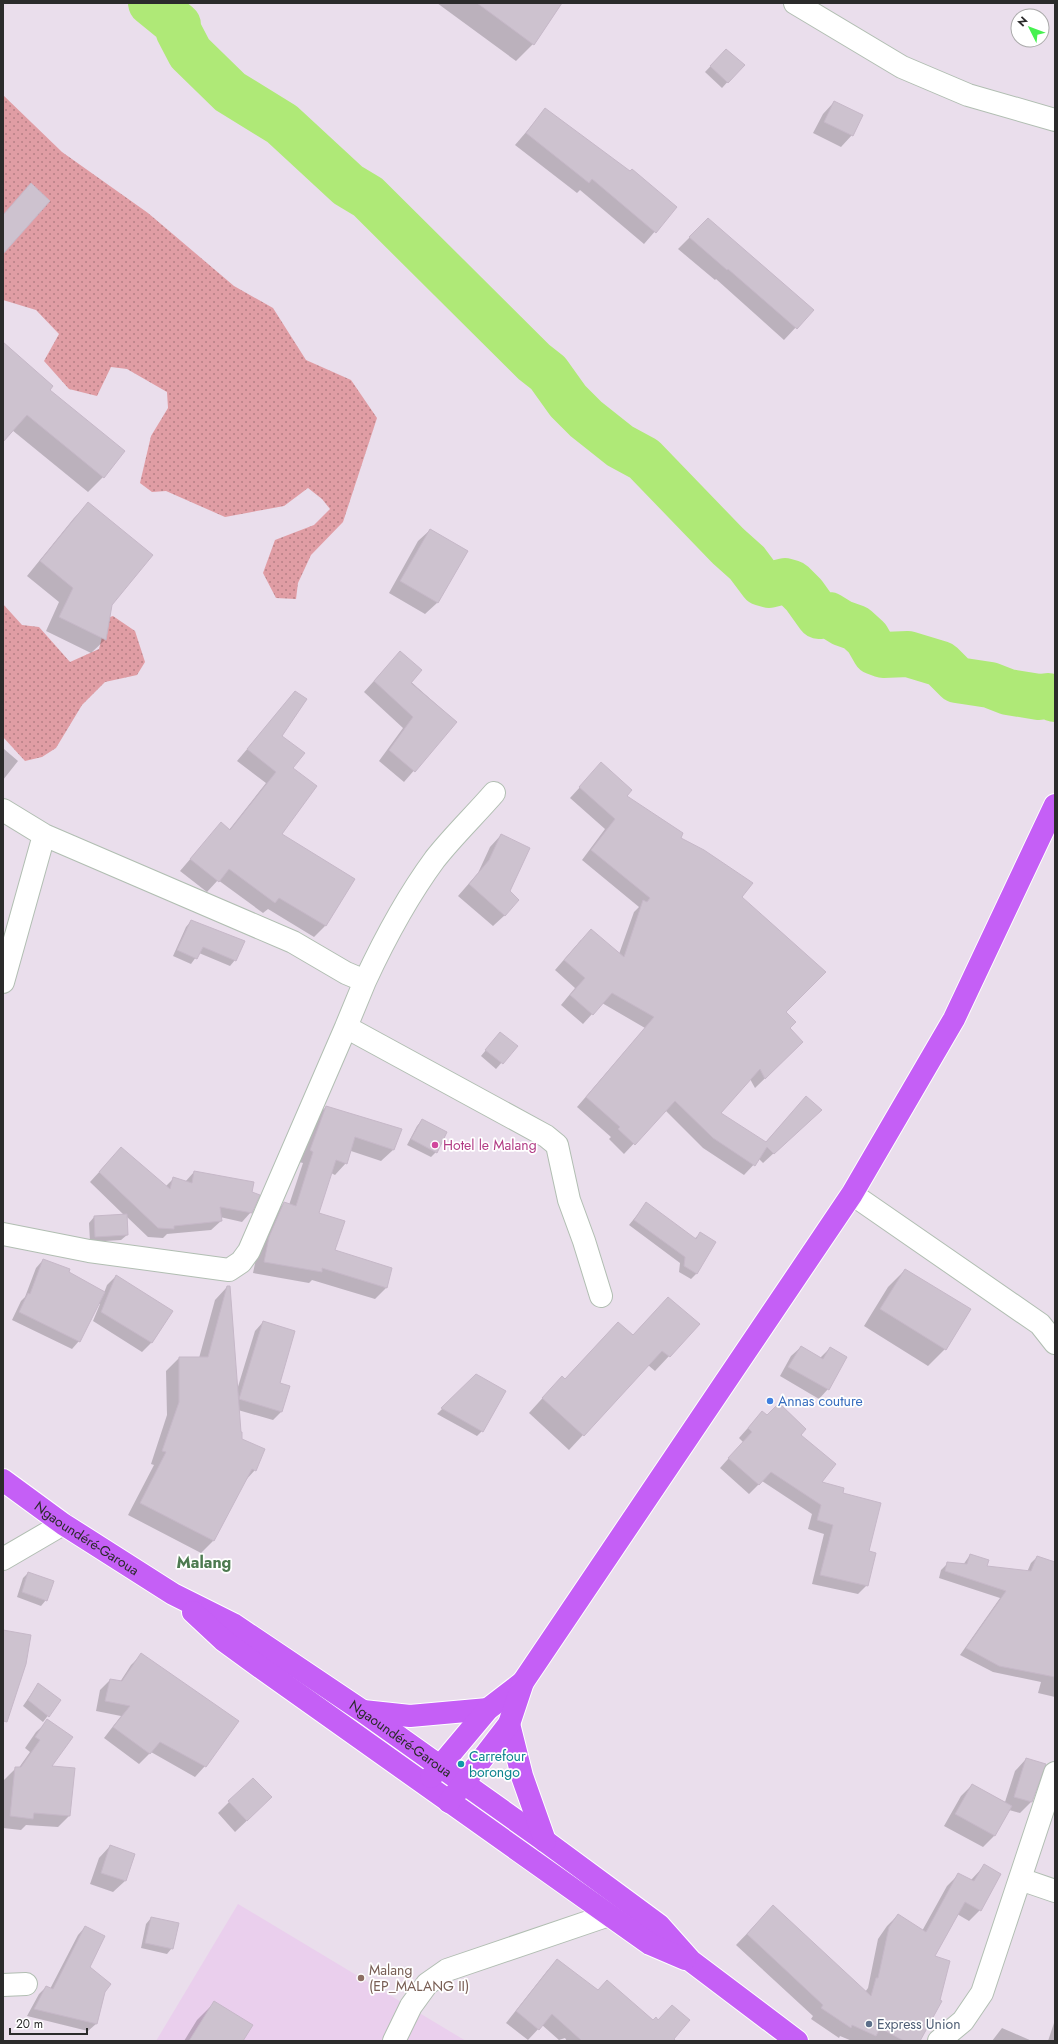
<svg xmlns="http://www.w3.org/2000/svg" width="1058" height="2044" viewBox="0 0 1058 2044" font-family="Jost,sans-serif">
<defs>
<pattern id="grass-dots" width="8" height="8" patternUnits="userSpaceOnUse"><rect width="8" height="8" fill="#e09da4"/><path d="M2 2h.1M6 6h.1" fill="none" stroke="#b68086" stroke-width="1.8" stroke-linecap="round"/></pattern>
</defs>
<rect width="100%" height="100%" fill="#eadeec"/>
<path fill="#eacfed" d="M 238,1904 L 466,2041 L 156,2041 Z"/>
<path fill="url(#grass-dots)" d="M 3,95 L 62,152 L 148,213 L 234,286 L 273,308 L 306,360 L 351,380 L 377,418 L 343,522 L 311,555 L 298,583 L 296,599 L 276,598 L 263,573 L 275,540 L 314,525 L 330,509 L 322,499 L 308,488 L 284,506 L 225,517 L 166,491 L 152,492 L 140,483 L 151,436 L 168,408 L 167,392 L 127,369 L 111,367 L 97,396 L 69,389 L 44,361 L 59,334 L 36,310 L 3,300 Z
M 3,604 L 22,625 L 39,627 L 70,662 L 99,649 L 107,618 L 113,616 L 135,631 L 145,662 L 137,675 L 105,682 L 82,705 L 56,748 L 42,757 L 25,761 L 3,737 Z"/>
<path fill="#0003" d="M 437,3 L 554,3 L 559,7 L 533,44 L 516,61 Z
M 721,55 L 743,65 L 722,88 L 705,72 Z
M 834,102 L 852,135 L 841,147 L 813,133 L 823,114 Z
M 545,110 L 676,207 L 644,244 L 580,190 L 577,193 L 515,145 Z
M 696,231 L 812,310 L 784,340 L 716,279 L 715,280 L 678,249 Z
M 3,349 L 49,390 L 103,477 L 88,492 L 12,430 L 3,440 Z
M 88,504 L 111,605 L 105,640 L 91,653 L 46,631 L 59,602 L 27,576 L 74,518 Z
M 430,530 L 467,551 L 437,603 L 425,614 L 389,593 L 418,541 Z
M 390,663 L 456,722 L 404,782 L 379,761 L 403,728 L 364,692 Z
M 295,692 L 281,736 L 292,769 L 280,835 L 354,879 L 325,926 L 314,937 L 268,909 L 263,913 L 218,880 L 207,892 L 180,871 L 221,823 L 229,830 L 266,783 L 237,761 Z
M 4,749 L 18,761 L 3,780 L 3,750 Z
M 592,774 L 625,797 L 679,838 L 741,898 L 785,1012 L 788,1028 L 802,1042 L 755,1088 L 750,1079 L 720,1113 L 765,1143 L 806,1097 L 810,1120 L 763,1163 L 759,1159 L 744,1175 L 703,1148 L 665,1110 L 624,1154 L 609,1139 L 611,1137 L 577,1107 L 645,1028 L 602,1003 L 583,1024 L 561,1005 L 575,988 L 555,970 L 581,940 L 619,954 L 634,912 L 639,907 L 582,860 L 605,829 L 570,798 Z
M 501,835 L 509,892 L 505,915 L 493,926 L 458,896 L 478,873 L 490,847 Z
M 191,921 L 235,960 L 230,966 L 199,953 L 191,964 L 173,956 L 186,927 Z
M 495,1039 L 516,1046 L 496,1069 L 481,1056 Z
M 326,1107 L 401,1130 L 393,1150 L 381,1161 L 351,1151 L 346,1163 L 335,1175 L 331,1173 L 318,1214 L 333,1251 L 391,1269 L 386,1288 L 375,1299 L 312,1280 L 309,1283 L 253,1273 L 258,1249 L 273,1215 L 284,1203 L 289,1205 L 303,1163 L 299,1162 L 314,1118 Z
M 422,1120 L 436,1152 L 431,1157 L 407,1145 L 417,1126 Z
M 121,1148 L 165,1187 L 174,1178 L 185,1182 L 194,1172 L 251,1193 L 251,1212 L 242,1222 L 220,1217 L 221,1221 L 211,1230 L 167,1234 L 163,1238 L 148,1237 L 126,1216 L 127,1235 L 121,1240 L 90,1242 L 89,1223 L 94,1217 L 125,1216 L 90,1182 Z
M 646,1204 L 694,1239 L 700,1234 L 697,1273 L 691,1279 L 679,1272 L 680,1263 L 629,1225 Z
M 43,1260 L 104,1293 L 107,1285 L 116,1276 L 172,1311 L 151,1343 L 142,1352 L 93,1321 L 100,1304 L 98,1304 L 79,1341 L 72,1349 L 12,1320 L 21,1301 L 25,1297 L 36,1268 Z
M 905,1270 L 945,1349 L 928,1366 L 864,1326 L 888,1287 Z
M 227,1287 L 237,1390 L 255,1331 L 263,1322 L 279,1384 L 282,1411 L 273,1420 L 238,1410 L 241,1440 L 255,1470 L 245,1481 L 213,1541 L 201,1553 L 128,1515 L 154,1465 L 151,1464 L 167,1415 L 166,1371 L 179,1358 L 199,1358 L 215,1300 Z
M 668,1298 L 699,1324 L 655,1371 L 648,1365 L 569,1450 L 529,1413 L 548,1392 L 564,1380 L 618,1323 L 632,1336 Z
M 801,1347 L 820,1358 L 830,1348 L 828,1389 L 819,1399 L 780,1376 L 791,1356 Z
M 476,1375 L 482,1431 L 477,1436 L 437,1414 Z
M 762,1412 L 800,1435 L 821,1483 L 842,1494 L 868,1552 L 867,1585 L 858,1594 L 812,1584 L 824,1534 L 808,1529 L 812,1514 L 762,1481 L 749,1494 L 720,1468 L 743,1442 L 739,1438 Z
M 970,1555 L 985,1567 L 1027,1572 L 1031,1563 L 1037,1557 L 1055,1563 L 1055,1697 L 1038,1693 L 1041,1682 L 993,1672 L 960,1655 L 1000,1598 L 939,1578 L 941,1570 L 948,1563 L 963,1565 Z
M 28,1573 L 46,1600 L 41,1606 L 17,1597 L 23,1578 Z
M 141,1655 L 205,1766 L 195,1777 L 151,1752 L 139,1764 L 104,1738 L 121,1716 L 96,1711 L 100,1690 L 110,1680 L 120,1682 L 131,1665 Z
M 38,1684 L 60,1700 L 43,1722 L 23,1706 Z
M 48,1721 L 50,1767 L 69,1816 L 58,1827 L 26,1825 L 21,1830 L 3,1828 L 4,1780 L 15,1769 L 18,1769 L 30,1752 L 25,1748 L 36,1732 Z
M 1026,1759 L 1045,1765 L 1031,1802 L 1020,1813 L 1009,1810 L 994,1836 L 983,1847 L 944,1826 L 961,1796 L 972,1785 L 1005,1802 L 1015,1771 Z
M 229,1802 L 259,1809 L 235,1832 L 218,1813 Z
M 110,1846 L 125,1881 L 113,1892 L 90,1884 L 99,1858 Z
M 984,1866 L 980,1910 L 969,1921 L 957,1914 L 933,1957 L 919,2041 L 852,2041 L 840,2036 L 839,2038 L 811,2019 L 813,2016 L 736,1945 L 762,1918 L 865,1992 L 868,1988 L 878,1939 L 887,1926 L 898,1915 L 922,1931 L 947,1886 L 958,1875 L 971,1880 Z
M 151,1918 L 172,1948 L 167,1954 L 141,1948 L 146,1924 Z
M 85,1927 L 88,1967 L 104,1991 L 96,2024 L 88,2031 L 27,2016 L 39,1994 L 46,1987 L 50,1989 L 78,1935 Z
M 557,1960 L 597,1991 L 607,1981 L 675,2041 L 567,2041 L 565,2038 L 559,2040 L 542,2025 L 528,2040 L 506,2023 L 547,1971 Z
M 214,2003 L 242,2041 L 184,2041 L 197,2020 Z
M 1055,2020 L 1055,2041 L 1048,2041 Z
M 1002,2028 L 1032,2041 L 992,2041 Z"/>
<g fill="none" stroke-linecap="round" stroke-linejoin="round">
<path stroke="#afe977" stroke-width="46" d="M 151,3 L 178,25 L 178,30 L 190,53 L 230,92 L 282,124 L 348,185 L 368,197 L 534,362 L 548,373 L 568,401 L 586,419 L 620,446 L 644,459 L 728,546 L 747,563 L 762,583 L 769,585 L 785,581 L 792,583 L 804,595 L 819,616 L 829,615 L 842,623 L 856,628 L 867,638 L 875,652 L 883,655 L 908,654 L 941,664 L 957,680 L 990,685 L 1008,692 L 1039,697 L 1048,696 L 1055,699"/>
</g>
<path fill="#cdc2cf" stroke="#c6b8c8" d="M 477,3 L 562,3 L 534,45 Z
M 726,49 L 745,65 L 728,83 L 710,66 Z
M 834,101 L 863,115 L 853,136 L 824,122 Z
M 545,108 L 630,171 L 632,169 L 677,207 L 656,233 L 592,179 L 589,183 L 526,133 Z
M 31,183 L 50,201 L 3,254 L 3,215 Z
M 708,218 L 814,310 L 797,329 L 728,269 L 727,270 L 689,237 Z
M 3,342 L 53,386 L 50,390 L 125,451 L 104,478 L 27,415 L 3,442 Z
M 88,502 L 153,555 L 112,605 L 106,640 L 59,617 L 73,588 L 40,561 Z
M 430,529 L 468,551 L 438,603 L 400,581 Z
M 400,651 L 422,670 L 411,683 L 457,722 L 415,772 L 389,750 L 413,717 L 374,681 Z
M 295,691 L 307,699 L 282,736 L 305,753 L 293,768 L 317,786 L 282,834 L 355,879 L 326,926 L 279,898 L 275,903 L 229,869 L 219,882 L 190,859 L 221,822 L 230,830 L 276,772 L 247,749 Z
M 601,762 L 632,790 L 627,796 L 683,833 L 681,838 L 704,850 L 753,883 L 742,897 L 826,972 L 786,1012 L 796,1022 L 790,1028 L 803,1042 L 765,1079 L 760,1069 L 721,1113 L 766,1142 L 806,1096 L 822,1110 L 774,1154 L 767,1147 L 755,1166 L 713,1138 L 675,1101 L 635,1145 L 618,1129 L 620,1127 L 586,1097 L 654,1017 L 612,993 L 593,1015 L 570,995 L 585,978 L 564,960 L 591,929 L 624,957 L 643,900 L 647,902 L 650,898 L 591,850 L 615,819 L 579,787 Z
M 501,834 L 530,848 L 510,891 L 519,900 L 505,916 L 469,884 L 489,860 Z
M 191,920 L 245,941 L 236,961 L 203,947 L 197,959 L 177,950 Z
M 500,1032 L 518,1046 L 503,1064 L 485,1050 Z
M 326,1106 L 402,1129 L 394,1150 L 355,1137 L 347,1164 L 336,1160 L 319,1213 L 345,1221 L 335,1250 L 392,1268 L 387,1288 L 322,1268 L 322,1272 L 264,1262 L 269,1237 L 284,1202 L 296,1206 L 313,1152 L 310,1150 Z
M 422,1119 L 447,1132 L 437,1153 L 411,1139 Z
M 121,1147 L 170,1189 L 173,1177 L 192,1183 L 194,1171 L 254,1182 L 252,1192 L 260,1195 L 252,1213 L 220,1207 L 222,1221 L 174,1226 L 174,1229 L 158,1228 L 99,1172 Z
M 646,1202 L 696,1239 L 700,1232 L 716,1242 L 697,1274 L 684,1266 L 685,1257 L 634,1220 Z
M 127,1214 L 128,1235 L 95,1237 L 94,1216 Z
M 43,1259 L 70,1269 L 69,1272 L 105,1292 L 80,1342 L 19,1312 L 28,1293 L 30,1294 Z
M 905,1269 L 971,1309 L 946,1350 L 880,1309 Z
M 116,1275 L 173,1311 L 152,1343 L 101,1312 Z
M 227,1286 L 230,1286 L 241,1432 L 242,1432 L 242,1439 L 265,1449 L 256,1471 L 252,1469 L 214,1541 L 140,1503 L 166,1452 L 162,1451 L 179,1402 L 179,1357 L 208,1357 Z
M 668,1297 L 700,1324 L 670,1357 L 662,1351 L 584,1436 L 542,1398 L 562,1376 L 565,1379 L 618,1322 L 633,1335 Z
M 263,1321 L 295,1331 L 280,1383 L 290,1386 L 282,1412 L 239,1399 Z
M 801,1346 L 823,1359 L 830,1347 L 847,1357 L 829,1390 L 788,1367 Z
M 476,1374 L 506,1391 L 483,1432 L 441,1408 Z
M 779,1403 L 806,1429 L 801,1435 L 836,1464 L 822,1482 L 844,1488 L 843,1493 L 881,1503 L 869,1551 L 876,1553 L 868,1586 L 820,1575 L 833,1525 L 817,1520 L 821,1505 L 771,1472 L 759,1485 L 728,1458 L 752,1432 L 748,1428 L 762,1411 L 767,1415 Z
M 970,1554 L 989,1560 L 987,1566 L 1031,1571 L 1037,1556 L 1055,1562 L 1055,1677 L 999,1666 L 966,1648 L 1006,1591 L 945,1571 L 947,1562 L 967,1564 Z
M 28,1572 L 54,1581 L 47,1601 L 22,1592 Z
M 3,1630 L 31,1635 L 26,1664 L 7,1722 L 3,1721 Z
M 141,1653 L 239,1721 L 206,1767 L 160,1742 L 150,1754 L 113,1727 L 130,1706 L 105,1701 L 110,1679 L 122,1681 Z
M 38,1683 L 61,1700 L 49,1717 L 28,1700 Z
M 47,1719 L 73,1737 L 52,1766 L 75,1768 L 70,1816 L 34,1813 L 33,1819 L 10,1816 L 15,1767 L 21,1767 L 40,1740 L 35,1737 Z
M 1026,1758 L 1046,1764 L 1032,1802 L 1014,1797 Z
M 253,1778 L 272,1797 L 247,1821 L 228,1801 Z
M 972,1784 L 1012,1806 L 995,1836 L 955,1814 Z
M 110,1845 L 135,1854 L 126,1881 L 101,1873 Z
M 984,1864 L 1001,1874 L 981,1911 L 965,1902 L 935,1956 L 950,1961 L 940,2000 L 942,2001 L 920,2041 L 904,2041 L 880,2028 L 876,2036 L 852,2025 L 851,2028 L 821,2008 L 823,2005 L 747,1934 L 773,1905 L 871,1996 L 876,1978 L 878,1978 L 889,1927 L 898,1914 L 926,1932 L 958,1873 L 974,1881 Z
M 151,1917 L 179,1923 L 173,1949 L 145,1943 Z
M 85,1926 L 105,1936 L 90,1967 L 111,1984 L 105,1992 L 97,2024 L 34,2009 L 46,1986 L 53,1989 Z
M 557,1959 L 598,1990 L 607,1980 L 653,2020 L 656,2017 L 658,2020 L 672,2005 L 690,2020 L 674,2039 L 676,2041 L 582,2041 L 552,2014 L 539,2030 L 516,2011 Z
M 214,2001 L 253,2025 L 243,2041 L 189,2041 Z"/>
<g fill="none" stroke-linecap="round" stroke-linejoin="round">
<defs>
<path id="minor" d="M 795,3 L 902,67 L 968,95 L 1055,120
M 3,810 L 44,835 L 293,942 L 346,973 L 365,981 L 346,1027 L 546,1136 L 557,1145 L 569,1200 L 584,1241 L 601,1296
M 365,981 C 385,938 407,897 435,859 C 453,836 475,815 494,793
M 3,982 L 44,835
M 852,1194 L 1040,1324 L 1055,1343
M 3,1234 L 89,1251 L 229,1270 L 241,1262 L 249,1251 L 346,1027
M 3,1559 L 63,1524
M 1020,1879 L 1055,1891
M 3,1985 L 26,1984
M 394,2041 L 411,2006 L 427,1984 L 447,1970 L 609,1915
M 939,2041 L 963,2021 L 982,1993 L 1055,1773"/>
<g id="highway">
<path id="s1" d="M 3,1480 L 63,1524 L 173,1594 L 233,1624 L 361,1710 L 545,1841 L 659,1925 L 691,1961 L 797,2041"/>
<path d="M 193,1612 L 223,1640 L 260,1667 L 650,1944 L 685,1959"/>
<path d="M 363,1711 L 410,1716 L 488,1709"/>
<path d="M 509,1724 L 522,1776 L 545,1841"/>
<path d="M 431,1777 L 488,1709 L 523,1682"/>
<path d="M 449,1802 L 509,1724 L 523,1682 L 852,1194 L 954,1019 L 1055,805"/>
</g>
</defs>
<use href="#minor" stroke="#b1beb2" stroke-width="24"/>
<use href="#highway" stroke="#fff" stroke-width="24"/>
<use href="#minor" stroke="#fff" stroke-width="22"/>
<use href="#highway" stroke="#c55ff6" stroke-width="22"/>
</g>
<circle fill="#d1479c" stroke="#fff" stroke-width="1.5" cx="435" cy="1145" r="4"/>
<circle fill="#3f7fe0" stroke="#fff" stroke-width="1.5" cx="770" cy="1401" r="4"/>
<circle fill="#0f9aa8" stroke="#fff" stroke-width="1.5" cx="461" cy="1764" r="4"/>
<circle fill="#8d6e63" stroke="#fff" stroke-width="1.5" cx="361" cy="1978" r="4"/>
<circle fill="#5c6f8a" stroke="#fff" stroke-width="1.5" cx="869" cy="2024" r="4"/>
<g text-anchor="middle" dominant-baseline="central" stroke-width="3.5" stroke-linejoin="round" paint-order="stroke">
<g font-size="14" fill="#b23c85" stroke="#fff" text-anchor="start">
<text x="443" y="1145">Hotel le Malang</text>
</g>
<g font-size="14" fill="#366cbe" stroke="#fff" text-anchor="start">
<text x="778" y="1401">Annas couture</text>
</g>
<g font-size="14" fill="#2b2b2b" stroke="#fff">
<text stroke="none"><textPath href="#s1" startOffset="102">Ngaoundéré-Garoua</textPath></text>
<text stroke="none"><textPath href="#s1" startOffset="475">Ngaoundéré-Garoua</textPath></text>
</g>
<g font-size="14" fill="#0d838f" stroke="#fff" text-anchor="start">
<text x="469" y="1756">Carrefour<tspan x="469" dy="16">borongo</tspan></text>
</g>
<g font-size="14" fill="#785e54" stroke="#fff" text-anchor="start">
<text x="369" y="1970">Malang<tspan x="369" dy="16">(EP_MALANG II)</tspan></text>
</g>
<g font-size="14" fill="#4e5e75" stroke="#fff" text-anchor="start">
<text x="877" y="2024">Express Union</text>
</g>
<g font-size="16" font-weight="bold" fill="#4d7a50" stroke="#fff">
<text x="204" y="1562">Malang</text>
</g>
</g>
<rect width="1058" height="2044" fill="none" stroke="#2b2b2b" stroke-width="8"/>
<g transform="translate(1030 28) rotate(312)"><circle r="19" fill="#ffffff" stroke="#aaaaaa"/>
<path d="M0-3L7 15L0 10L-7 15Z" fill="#46f150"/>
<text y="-6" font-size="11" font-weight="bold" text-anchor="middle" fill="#2b2b2b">N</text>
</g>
<path d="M10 2028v6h77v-6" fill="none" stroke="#2b2b2b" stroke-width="2"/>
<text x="16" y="2028" font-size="12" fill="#2b2b2b" stroke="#ffffff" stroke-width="3" paint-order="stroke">20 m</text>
</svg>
